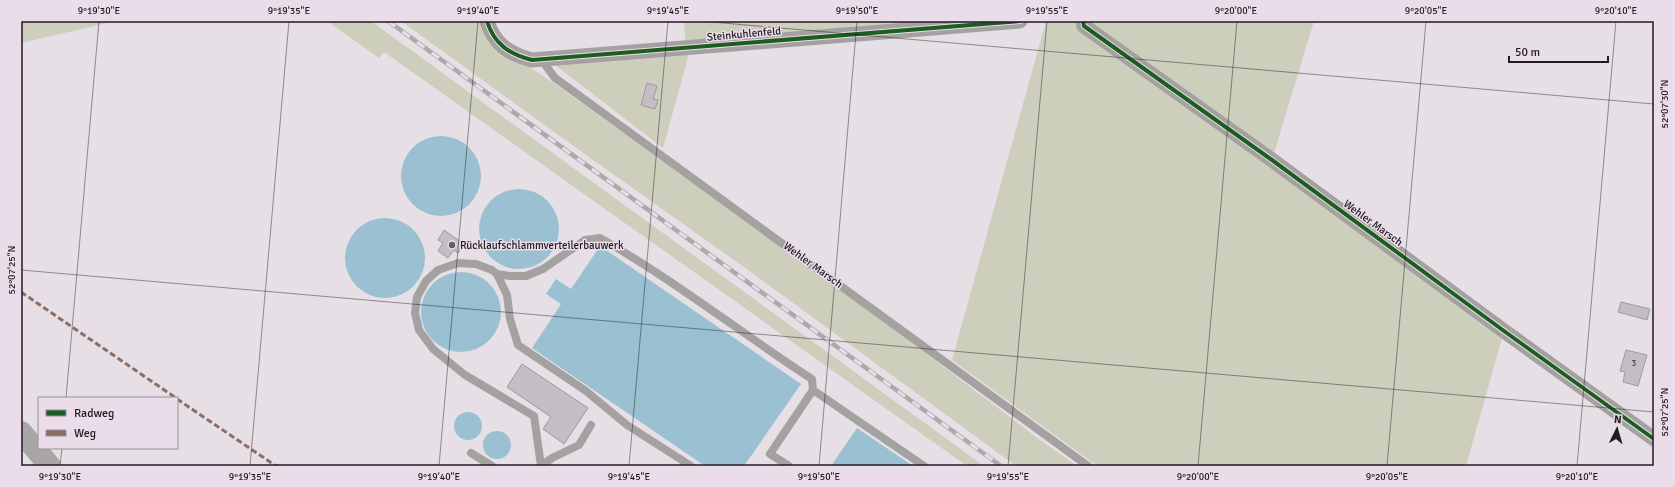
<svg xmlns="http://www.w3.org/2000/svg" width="1675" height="487" viewBox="0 0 1675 487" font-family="Signika,sans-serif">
<rect width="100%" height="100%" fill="#e6e0e6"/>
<path fill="#cdcebc" d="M 21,21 L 116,21 L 21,43 Z
M 327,21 L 371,21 L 984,466 L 967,466 L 384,52 L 379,58 Z
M 401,21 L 480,21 C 488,49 507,56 531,68 C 539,73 547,79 555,84 L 853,298 L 1040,440 L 1077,466 L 1016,466 L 744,267 L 593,160 Z
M 684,21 L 1007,21 L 686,48 Z
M 1046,21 L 1314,21 L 1272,160 L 1504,331 L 1466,466 L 1097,466 L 952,360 Z
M 689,54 L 663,148 L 555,65 Z"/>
<path fill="#9ac0d2" d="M401 176a40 40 0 1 1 80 0a40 40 0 1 1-80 0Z
M479 229a40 40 0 1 1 80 0a40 40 0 1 1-80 0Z
M345 258a40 40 0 1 1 80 0a40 40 0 1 1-80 0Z
M 600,246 L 801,384 L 744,466 L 705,466 L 532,348 L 561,304 L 546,294 L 556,279 L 571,289 Z
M421 312a40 40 0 1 1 80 0a40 40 0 1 1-80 0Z
M454 426a14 14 0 1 1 28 0a14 14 0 1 1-28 0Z
M 857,428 L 913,466 L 831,466 Z
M483 445a14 14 0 1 1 28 0a14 14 0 1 1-28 0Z"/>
<path fill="#c3bec3" stroke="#9e999e" d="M 647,83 L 657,86 L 653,99 L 658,100 L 655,109 L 641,105 Z
M 444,230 L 464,244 L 458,253 L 454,250 L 448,258 L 438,251 L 443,243 L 438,240 Z
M 1621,302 L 1650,309 L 1647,320 L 1618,312 Z
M 1626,350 L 1647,355 L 1638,386 L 1623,382 L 1625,372 L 1620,371 Z
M 522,364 L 588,408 L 564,444 L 543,429 L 551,417 L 507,387 Z"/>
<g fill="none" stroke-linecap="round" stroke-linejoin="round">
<path stroke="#a4a1a1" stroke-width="8" d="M 545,60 L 546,66 L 555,78 L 1088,466
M 497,274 L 507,295 L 510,319 L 518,345 L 586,391 L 627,425 L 691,466
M 471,453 L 492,466
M 541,466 L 534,416 L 465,375 L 433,349 L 419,330 L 415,313 L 417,297 L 426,281 L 438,270 L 458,263 L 476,264 L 492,270 L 497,274 L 510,276 L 526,276 L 543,269 L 585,240 L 600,238 C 674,280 741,333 812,379 L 813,390
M 541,466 L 552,458 L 579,445 L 591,425
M 789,466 L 770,454 L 813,390 L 924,466"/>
<path stroke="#a4a1a1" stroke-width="15" d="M 487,21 C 494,44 509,54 532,60 L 1020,21
M 1083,21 L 1084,26 L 1272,160 L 1504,331 L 1654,439"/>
<path stroke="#aaa6a8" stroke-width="22" d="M 21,432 L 50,466"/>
<defs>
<path id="rail" d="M 388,21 L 1001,466"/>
</defs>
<use href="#rail" stroke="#aca9aa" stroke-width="4.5"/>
<use href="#rail" stroke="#eadce8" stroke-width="3" stroke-dasharray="9" stroke-linecap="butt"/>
<path stroke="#8d6e63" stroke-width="3" stroke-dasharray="6 3" stroke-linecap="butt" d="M 21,292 L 176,398
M 177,399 L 276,466"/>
<defs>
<path id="cycleway" d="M 487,21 C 494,44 509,54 532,60 L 1020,21
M 1083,21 L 1084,26 L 1272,160 L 1504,331 L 1654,439"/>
</defs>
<use href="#cycleway" stroke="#eadce8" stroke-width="6"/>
<use href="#cycleway" stroke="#1b5e20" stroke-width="4"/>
</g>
<path fill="none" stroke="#201b20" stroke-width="1" stroke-opacity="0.45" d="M 700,21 L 1654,104M 21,270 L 1654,412M 66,398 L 99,21M 60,466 L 62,448M 250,466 L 289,21M 439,466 L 478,21M 629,466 L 668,21M 819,466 L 857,21M 1008,466 L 1047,21M 1198,466 L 1237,21M 1387,466 L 1426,21M 1577,466 L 1616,21"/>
<circle fill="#656065" stroke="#eadce8" stroke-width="1.5" cx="452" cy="245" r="4"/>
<g text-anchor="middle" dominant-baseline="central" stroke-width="3" stroke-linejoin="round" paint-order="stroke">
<g font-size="9" fill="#494449">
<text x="1634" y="363">3</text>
</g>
<g font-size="11" fill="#201b20" stroke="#eadce8">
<text transform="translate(744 34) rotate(-5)">Steinkuhlenfeld</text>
<text transform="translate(1373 223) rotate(36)">Wehler Marsch</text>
<text transform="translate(813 265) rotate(36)">Wehler Marsch</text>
</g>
<g font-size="11" fill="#201b20" stroke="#eadce8" text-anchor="start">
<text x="460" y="245">Rücklaufschlammverteilerbauwerk</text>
</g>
</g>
<rect width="1675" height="487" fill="none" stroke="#eadce8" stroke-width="44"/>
<rect x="38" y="397" width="140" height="52" fill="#eadce8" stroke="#998f98"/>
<rect x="46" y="410" width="20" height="6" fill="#1b5e20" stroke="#998f98"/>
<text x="74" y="417" font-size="12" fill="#201b20">Radweg</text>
<rect x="46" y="430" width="20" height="6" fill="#8d6e63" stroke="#998f98"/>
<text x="74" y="437" font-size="12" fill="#201b20">Weg</text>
<g transform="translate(1617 429) rotate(5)" stroke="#eadce8" stroke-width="3" paint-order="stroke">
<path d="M0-3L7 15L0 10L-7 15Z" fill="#201b20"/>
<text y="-6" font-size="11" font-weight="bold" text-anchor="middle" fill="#201b20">N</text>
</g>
<path d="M1509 56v6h99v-6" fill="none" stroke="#201b20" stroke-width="2"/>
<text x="1515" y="56" font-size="12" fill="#201b20" stroke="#eadce8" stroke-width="3" paint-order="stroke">50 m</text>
<rect x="22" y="22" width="1631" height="443" fill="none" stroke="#201b20" stroke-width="1.5"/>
<g font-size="10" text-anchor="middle" fill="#201b20">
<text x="99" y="14">9°19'30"E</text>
<text x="289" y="14">9°19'35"E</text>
<text x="478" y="14">9°19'40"E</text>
<text x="668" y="14">9°19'45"E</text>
<text x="857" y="14">9°19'50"E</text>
<text x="1047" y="14">9°19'55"E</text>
<text x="1236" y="14">9°20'00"E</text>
<text x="1426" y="14">9°20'05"E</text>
<text x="1616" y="14">9°20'10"E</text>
<text transform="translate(1664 104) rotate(-90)" y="4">52°07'30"N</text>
<text transform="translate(11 270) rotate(-90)" y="4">52°07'25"N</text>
<text transform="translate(1664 412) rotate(-90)" y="4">52°07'25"N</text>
<text x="60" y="480">9°19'30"E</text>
<text x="250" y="480">9°19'35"E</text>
<text x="439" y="480">9°19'40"E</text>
<text x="629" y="480">9°19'45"E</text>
<text x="819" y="480">9°19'50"E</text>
<text x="1008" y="480">9°19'55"E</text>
<text x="1198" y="480">9°20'00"E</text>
<text x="1387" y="480">9°20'05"E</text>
<text x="1577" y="480">9°20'10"E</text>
</g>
</svg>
